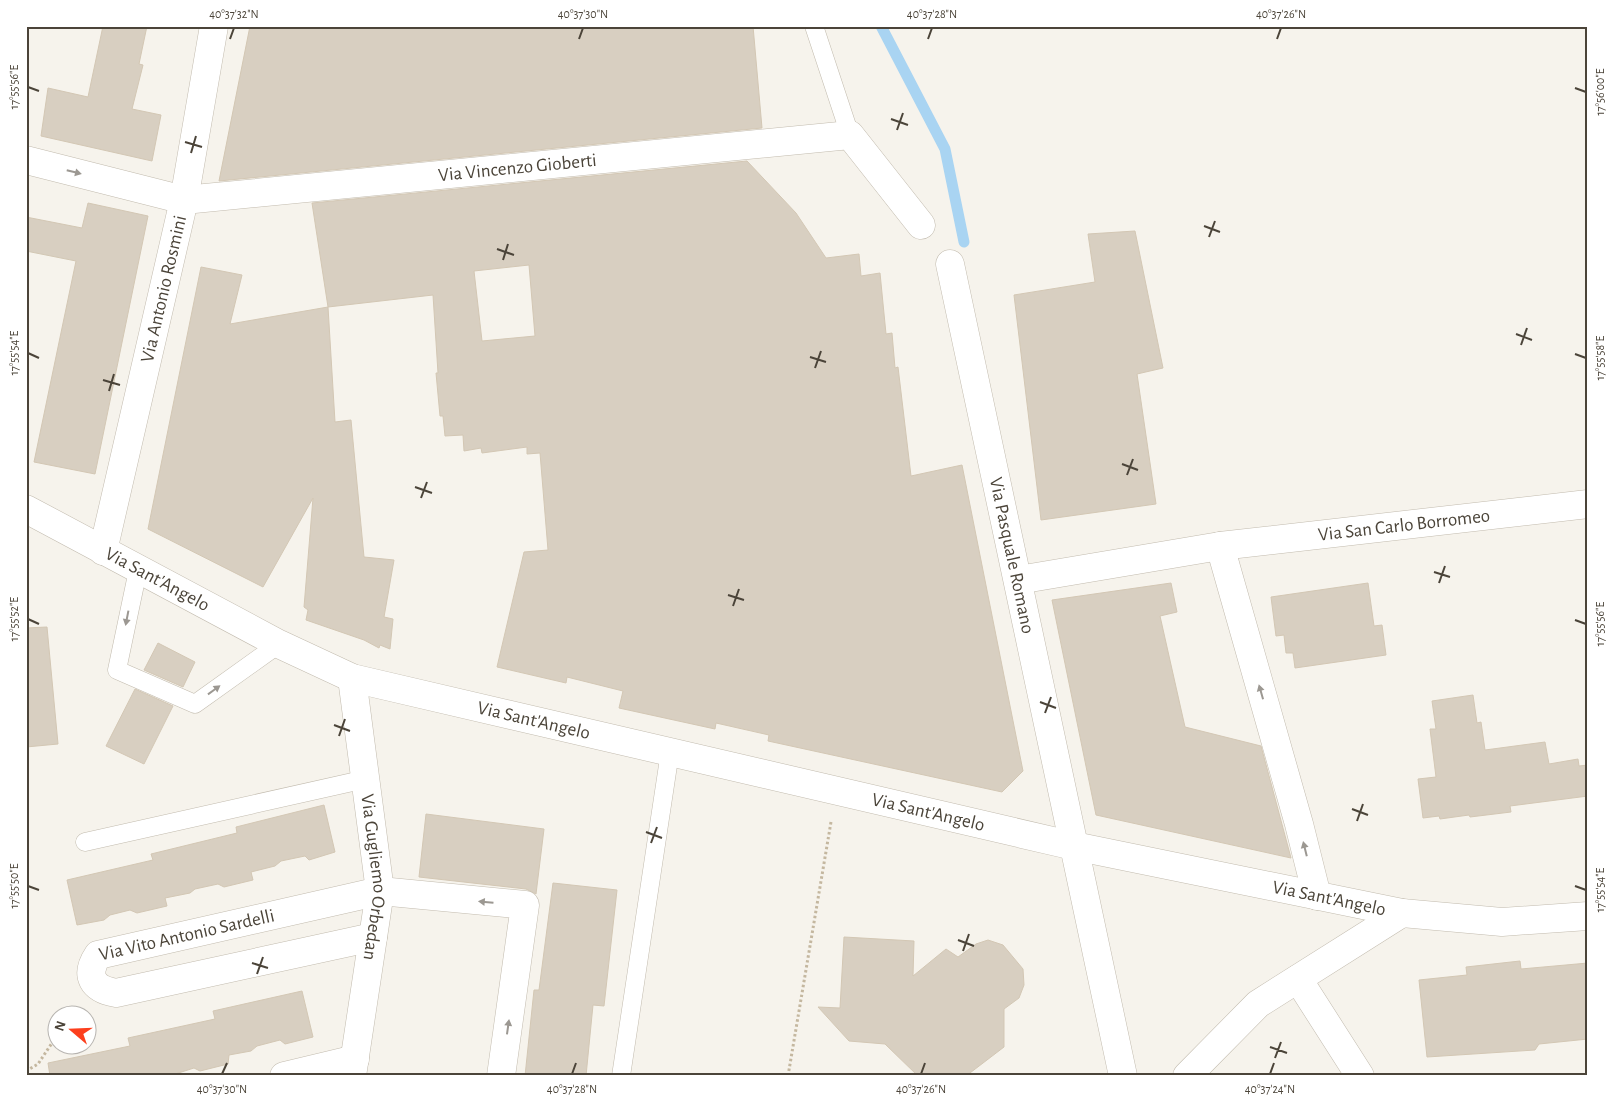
<svg xmlns="http://www.w3.org/2000/svg" width="1614" height="1102" viewBox="0 0 1614 1102" font-family="'Alegreya Sans',sans-serif">
<rect width="100%" height="100%" fill="#f6f3ec"/>
<g fill="none" stroke-linecap="round" stroke-linejoin="round">
<path stroke="#a9d4f2" stroke-width="11" d="M 881,26 L 945,149 L 964,242"/>
</g>
<path fill="#d8cfc1" stroke="#d3c7b4" fill-rule="evenodd" d="M 103,26 L 147,26 L 139,64 L 143,65 L 132,109 L 161,115 L 152,161 L 41,136 L 48,88 L 88,97 Z
M 250,26 L 753,26 L 762,128 L 219,181 Z
M 747,161 L 796,213 L 826,258 L 859,254 L 861,276 L 880,273 L 886,334 L 892,333 L 895,368 L 898,367 L 911,476 L 962,465 L 1023,771 L 1002,792 L 768,741 L 769,735 L 716,723 L 715,729 L 619,708 L 623,691 L 567,677 L 566,683 L 497,667 L 524,552 L 548,550 L 540,453 L 527,454 L 527,447 L 482,453 L 481,448 L 464,451 L 463,435 L 445,436 L 443,416 L 440,416 L 436,373 L 438,373 L 433,295 L 328,307 L 312,203 ZM 529,265 L 535,336 L 482,341 L 474,271 Z
M 88,203 L 148,216 L 95,474 L 34,462 L 76,261 L 26,251 L 26,217 L 82,228 Z
M 1135,231 L 1163,368 L 1137,374 L 1156,504 L 1041,520 L 1014,295 L 1095,282 L 1088,234 Z
M 201,267 L 242,275 L 230,324 L 328,307 L 335,422 L 351,420 L 364,557 L 394,560 L 384,617 L 393,619 L 390,649 L 380,645 L 379,648 L 364,640 L 306,620 L 308,610 L 304,607 L 313,498 L 263,587 L 148,529 Z
M 1171,583 L 1177,612 L 1160,616 L 1185,727 L 1261,746 L 1291,858 L 1096,815 L 1052,600 Z
M 1368,583 L 1374,626 L 1382,625 L 1386,655 L 1295,668 L 1293,653 L 1286,653 L 1284,635 L 1276,636 L 1271,597 Z
M 47,627 L 58,744 L 26,747 L 26,628 Z
M 158,643 L 195,662 L 183,687 L 144,670 Z
M 135,689 L 173,706 L 144,764 L 106,746 Z
M 1473,695 L 1477,723 L 1481,722 L 1485,750 L 1545,742 L 1549,764 L 1578,759 L 1579,766 L 1588,765 L 1588,796 L 1510,806 L 1511,812 L 1470,817 L 1469,815 L 1440,819 L 1439,816 L 1423,818 L 1418,779 L 1436,777 L 1430,729 L 1436,729 L 1432,701 Z
M 324,805 L 335,852 L 309,860 L 305,856 L 281,861 L 275,866 L 251,872 L 253,880 L 224,887 L 218,884 L 195,889 L 190,893 L 165,898 L 167,906 L 137,913 L 130,910 L 110,915 L 104,920 L 77,925 L 67,880 L 153,860 L 151,854 L 237,833 L 236,827 Z
M 426,814 L 544,829 L 536,894 L 526,889 L 419,877 Z
M 553,883 L 617,890 L 604,1006 L 593,1005 L 586,1076 L 525,1076 L 534,990 L 539,990 Z
M 844,937 L 914,941 L 913,976 L 946,949 L 958,957 L 976,944 L 988,940 L 1003,945 L 1023,969 L 1024,985 L 1019,998 L 1004,1009 L 1004,1047 L 966,1076 L 918,1076 L 885,1044 L 849,1041 L 818,1007 L 840,1008 Z
M 1520,961 L 1521,969 L 1588,963 L 1588,1039 L 1539,1044 L 1535,1050 L 1427,1057 L 1419,980 L 1467,975 L 1466,967 Z
M 302,991 L 313,1037 L 285,1044 L 280,1040 L 257,1046 L 251,1051 L 229,1055 L 228,1064 L 200,1071 L 194,1068 L 169,1076 L 50,1076 L 48,1063 L 130,1046 L 128,1038 L 215,1019 L 213,1011 Z"/>
<g fill="none" stroke-linecap="round" stroke-linejoin="round">
<defs>
<path id="service" d="M 814,26 L 850,135
M 138,570 L 117,670 L 195,704 L 279,644
M 85,842 L 366,779
M 621,1076 L 670,752"/>
<g id="minor">
<path id="s1" d="M 26,160 L 184,200 L 850,135 L 921,225"/>
<path id="s2" d="M 950,264 L 1123,1076"/>
<path d="M 1220,546 L 1299,824 L 1317,896"/>
<path id="s3" d="M 103,551 L 184,200 L 214,26"/>
<path id="s4" d="M 1018,580 L 1220,546 L 1588,504"/>
<path id="s5" d="M 352,678 L 380,891 L 352,1076"/>
<path id="s6" d="M 373,937 L 116,993 C 93,989 84,976 98,955 L 380,891 L 525,905 L 501,1076"/>
<path d="M 1298,979 L 1360,1076"/>
<path d="M 284,1076 L 355,1059"/>
<path d="M 1187,1076 L 1258,1004 L 1402,913"/>
</g>
<g id="tertiary">
<path id="s7" d="M 26,509 L 279,644 L 352,678 L 1074,846 L 1402,913 L 1502,922 L 1588,916"/>
</g>
</defs>
<use href="#service" stroke="#c2bbae" stroke-width="19"/>
<use href="#minor" stroke="#c2bbae" stroke-width="29"/>
<use href="#tertiary" stroke="#c2bbae" stroke-width="29"/>
<path stroke="#c4b79f" stroke-width="3" stroke-dasharray="2.5 2.5" stroke-linecap="butt" d="M 26,1071 L 38,1064 L 58,1034
M 788,1076 L 831,822"/>
<use href="#service" stroke="#fff" stroke-width="18"/>
<use href="#minor" stroke="#fff" stroke-width="28"/>
<use href="#tertiary" stroke="#fff" stroke-width="28"/>
</g>
<defs><path id="oneway-solid" d="M-6-.8H1V-3.2L6.5 0L1 3.2V.8H-6Z" transform="scale(1.25)"/></defs>
<g fill="#9c9892">
<use href="#oneway-solid" transform="translate(74 172) rotate(14)"/>
<use href="#oneway-solid" transform="translate(127 618) rotate(101)"/>
<use href="#oneway-solid" transform="translate(214 690) rotate(-36)"/>
<use href="#oneway-solid" transform="translate(1261 692) rotate(-106)"/>
<use href="#oneway-solid" transform="translate(1305 849) rotate(-104)"/>
<use href="#oneway-solid" transform="translate(486 902) rotate(-175)"/>
<use href="#oneway-solid" transform="translate(508 1027) rotate(-82)"/>
</g>
<path fill="none" stroke="#4b4439" stroke-width="2" d="M 230,39 L 234,28M 579,39 L 583,28M 928,39 L 932,28M 1277,39 L 1281,28M 28,87 L 39,91M 1575,88 L 1586,92M 891,119 L 908,125M 897,130 L 903,113M 185,142 L 202,147M 191,153 L 196,136M 1204,226 L 1220,232M 1209,237 L 1215,221M 497,249 L 514,255M 503,260 L 508,244M 1516,334 L 1532,340M 1521,345 L 1527,328M 28,353 L 39,358M 1575,354 L 1586,358M 810,357 L 826,362M 815,368 L 821,351M 103,380 L 120,385M 109,391 L 114,374M 1122,464 L 1138,470M 1127,475 L 1133,459M 415,487 L 432,493M 421,498 L 427,482M 1434,572 L 1450,577M 1439,583 L 1445,566M 728,595 L 744,600M 733,606 L 739,589M 28,619 L 39,624M 1575,620 L 1586,624M 1040,702 L 1056,708M 1045,713 L 1051,697M 334,725 L 350,731M 339,736 L 345,719M 1352,809 L 1368,815M 1357,821 L 1363,804M 646,832 L 662,838M 651,843 L 657,827M 28,886 L 39,890M 1575,886 L 1586,890M 958,940 L 974,946M 963,951 L 969,934M 252,963 L 268,968M 257,974 L 263,957M 1270,1047 L 1287,1053M 1275,1058 L 1281,1042M 222,1074 L 227,1063M 572,1074 L 576,1063M 921,1074 L 925,1063M 1270,1074 L 1274,1063"/>
<g text-anchor="middle" dominant-baseline="central" stroke-width="4.5" stroke-linejoin="round" paint-order="stroke">
<g font-size="19" fill="#4b4439" stroke="#fff">
<text stroke="none"><textPath href="#s1" startOffset="498">Via Vincenzo Gioberti</textPath></text>
<text stroke="none"><textPath href="#s3" startOffset="269">Via Antonio Rosmini</textPath></text>
<text stroke="none"><textPath href="#s4" startOffset="390">Via San Carlo Borromeo</textPath></text>
<text stroke="none"><textPath href="#s2" startOffset="298">Via Pasquale Romano</textPath></text>
<text stroke="none"><textPath href="#s7" startOffset="149">Via Sant'Angelo</textPath></text>
<text stroke="none"><textPath href="#s7" startOffset="554">Via Sant'Angelo</textPath></text>
<text stroke="none"><textPath href="#s7" startOffset="959">Via Sant'Angelo</textPath></text>
<text stroke="none"><textPath href="#s5" startOffset="201">Via Gugliemo Orbedan</textPath></text>
<text stroke="none"><textPath href="#s7" startOffset="1369">Via Sant'Angelo</textPath></text>
<text stroke="none"><textPath href="#s6" startOffset="408">Via Vito Antonio Sardelli</textPath></text>
</g>
</g>
<rect width="1614" height="1102" fill="none" stroke="#ffffff" stroke-width="55"/>
<g transform="translate(72 1030) rotate(289)"><circle r="24" fill="#ffffff" stroke="#b7b4b0"/>
<path d="M0-4L9 19L0 12L-9 19Z" fill="#fc3f1d"/>
<text y="-8" font-size="14" font-weight="bold" text-anchor="middle" fill="#4b4439">N</text>
</g>
<rect x="28" y="28" width="1558" height="1046" fill="none" stroke="#4b4439" stroke-width="2"/>
<g font-size="12" text-anchor="middle" fill="#4b4439">
<text x="234" y="18">40°37'32"N</text>
<text x="583" y="18">40°37'30"N</text>
<text x="932" y="18">40°37'28"N</text>
<text x="1281" y="18">40°37'26"N</text>
<text transform="translate(14 87) rotate(-90)" y="4">17°55'56"E</text>
<text transform="translate(1600 92) rotate(-90)" y="4">17°56'00"E</text>
<text transform="translate(14 353) rotate(-90)" y="4">17°55'54"E</text>
<text transform="translate(1600 358) rotate(-90)" y="4">17°55'58"E</text>
<text transform="translate(14 619) rotate(-90)" y="4">17°55'52"E</text>
<text transform="translate(1600 624) rotate(-90)" y="4">17°55'56"E</text>
<text transform="translate(14 886) rotate(-90)" y="4">17°55'50"E</text>
<text transform="translate(1600 890) rotate(-90)" y="4">17°55'54"E</text>
<text x="222" y="1093">40°37'30"N</text>
<text x="572" y="1093">40°37'28"N</text>
<text x="921" y="1093">40°37'26"N</text>
<text x="1270" y="1093">40°37'24"N</text>
</g>
</svg>
